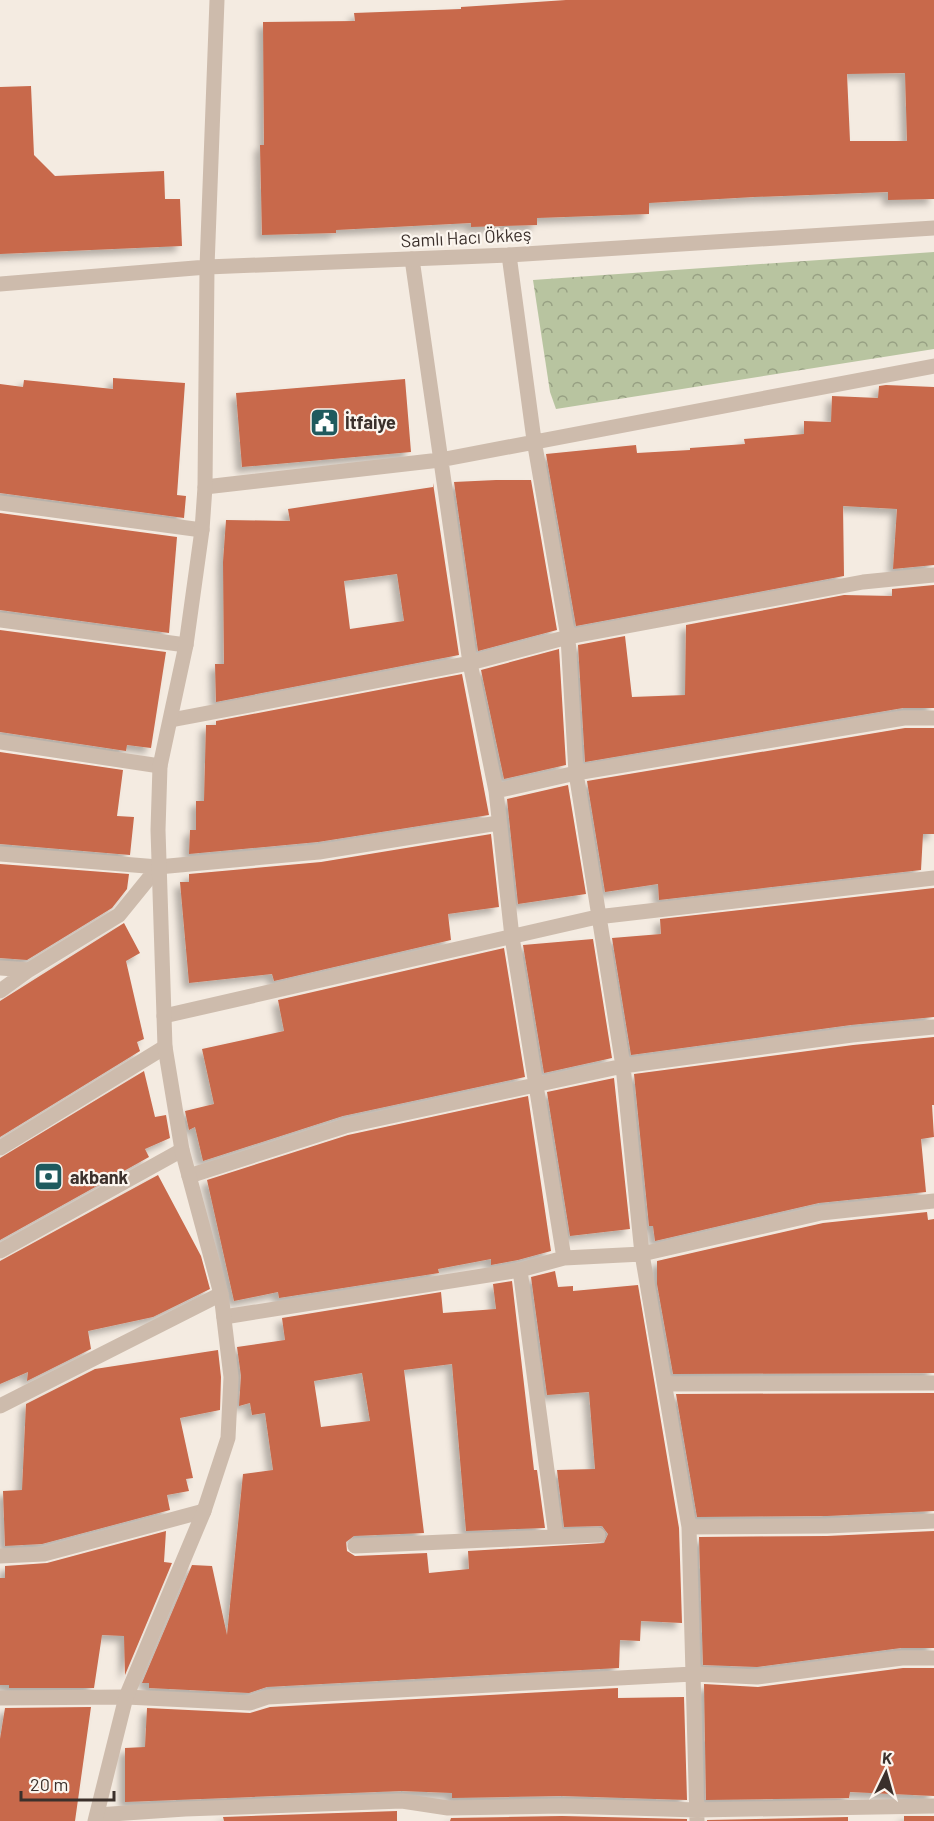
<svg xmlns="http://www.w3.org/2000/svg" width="934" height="1821" viewBox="0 0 934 1821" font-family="Barlow,sans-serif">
<defs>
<pattern id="park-crowns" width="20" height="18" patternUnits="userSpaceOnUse" patternTransform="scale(1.5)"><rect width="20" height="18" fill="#b8c4a0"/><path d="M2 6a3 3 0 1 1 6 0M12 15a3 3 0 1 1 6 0" fill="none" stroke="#97a083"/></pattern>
<filter id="shadow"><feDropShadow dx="-5.5" dy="5.5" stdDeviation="3" flood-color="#0004"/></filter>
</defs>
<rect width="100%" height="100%" fill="#f4ebe1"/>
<path fill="url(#park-crowns)" d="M 934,252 L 934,349 L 556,409 L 550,392 L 533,280 Z"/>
<path fill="#c8694b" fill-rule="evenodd" filter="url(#shadow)" d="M 566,0 L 934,0 L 934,199 L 888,200 L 888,192 L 754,197 L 649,203 L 649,214 L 537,218 L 537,225 L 471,227 L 471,223 L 336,230 L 336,233 L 262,235 L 260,145 L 264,145 L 263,22 L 355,21 L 354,13 L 461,9 L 461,7 ZM 905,73 L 907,141 L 850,141 L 847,74 Z
M 31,86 L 34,155 L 55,176 L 164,171 L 165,199 L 180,199 L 182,246 L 0,254 L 0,87 Z
M 113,378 L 185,383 L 177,495 L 186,496 L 184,518 L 0,493 L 0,384 L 23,387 L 24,380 L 113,389 Z
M 405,379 L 411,452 L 242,467 L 236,393 Z
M 886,385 L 934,387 L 934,565 L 893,569 L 897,509 L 843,506 L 844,576 L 576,626 L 546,454 L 636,445 L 637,453 L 690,450 L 690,448 L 745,444 L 744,439 L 804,434 L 804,421 L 831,422 L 832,396 L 878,398 L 879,386 Z
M 496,480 L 531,480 L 557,630 L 478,651 L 454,482 Z
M 433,483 L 459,655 L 216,702 L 215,664 L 224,664 L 223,562 L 226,520 L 290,521 L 288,509 L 433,487 ZM 397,574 L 404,621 L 350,629 L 344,581 Z
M 0,513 L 177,537 L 169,633 L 0,610 Z
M 934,585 L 934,708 L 903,708 L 585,762 L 578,645 L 625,636 L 632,697 L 685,695 L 686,625 L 844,595 L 892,596 L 892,589 Z
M 0,630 L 166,652 L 151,748 L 127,745 L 126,751 L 0,732 Z
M 559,649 L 566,765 L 504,779 L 481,670 Z
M 462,674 L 489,815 L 318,842 L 189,854 L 190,830 L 196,830 L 196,801 L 204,801 L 206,725 L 216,725 L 216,721 Z
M 905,728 L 934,728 L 934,834 L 923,834 L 921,870 L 659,900 L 658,884 L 605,892 L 587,781 Z
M 0,752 L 123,770 L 117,816 L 134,817 L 130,855 L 0,844 Z
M 568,785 L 586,894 L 518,904 L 507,799 Z
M 491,834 L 499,907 L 448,914 L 451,940 L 274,981 L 272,974 L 189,983 L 180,882 L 189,882 L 189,874 L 321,862 Z
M 0,864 L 129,874 L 127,889 L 112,908 L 27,960 L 0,958 Z
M 934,888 L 934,1017 L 851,1025 L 631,1055 L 612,938 L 661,934 L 660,919 Z
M 124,923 L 140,953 L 126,961 L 144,1039 L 137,1042 L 140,1051 L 0,1137 L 0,1001 Z
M 593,939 L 612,1058 L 544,1073 L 523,945 Z
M 504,948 L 525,1077 L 343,1116 L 203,1161 L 195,1127 L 189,1130 L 185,1111 L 214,1104 L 202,1049 L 284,1031 L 278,1000 Z
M 934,1037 L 934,1105 L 932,1105 L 934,1137 L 921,1139 L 926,1192 L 819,1203 L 655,1241 L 653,1226 L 649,1226 L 634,1074 L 853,1045 Z
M 144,1071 L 155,1117 L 166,1115 L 170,1138 L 145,1149 L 149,1157 L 0,1240 L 0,1158 Z
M 614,1078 L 630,1229 L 570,1236 L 547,1092 Z
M 528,1096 L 551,1251 L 518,1260 L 491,1265 L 491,1259 L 438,1269 L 439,1273 L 279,1298 L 278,1292 L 234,1301 L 207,1180 L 348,1135 Z
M 158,1175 L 201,1256 L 210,1289 L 153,1317 L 88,1331 L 91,1349 L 27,1381 L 28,1372 L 0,1384 L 0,1261 Z
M 927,1212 L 928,1220 L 934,1219 L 934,1373 L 673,1374 L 657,1284 L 657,1261 L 823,1223 Z
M 555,1271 L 558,1287 L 573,1286 L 573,1291 L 638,1285 L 679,1528 L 682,1623 L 641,1621 L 640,1641 L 620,1640 L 619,1668 L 267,1687 L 249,1693 L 149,1688 L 149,1683 L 142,1683 L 192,1565 L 212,1566 L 227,1635 L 243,1474 L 273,1470 L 265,1413 L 252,1415 L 250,1403 L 239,1406 L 241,1376 L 237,1347 L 285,1340 L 282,1318 L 441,1292 L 443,1313 L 496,1309 L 493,1284 L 512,1281 L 534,1470 L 537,1470 L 545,1528 L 466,1531 L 452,1364 L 404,1370 L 424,1533 L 354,1536 L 346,1542 L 347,1551 L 355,1556 L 427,1553 L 429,1573 L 469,1569 L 468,1551 L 604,1543 L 608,1534 L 602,1526 L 564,1527 L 557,1470 L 595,1469 L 589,1392 L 547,1395 L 531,1277 ZM 362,1373 L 370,1421 L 321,1427 L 314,1381 Z
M 218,1350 L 221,1377 L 220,1410 L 180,1418 L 193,1478 L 186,1479 L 189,1491 L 167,1495 L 170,1510 L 42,1544 L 5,1546 L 3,1491 L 22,1490 L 26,1404 L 95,1369 Z
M 934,1393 L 934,1511 L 827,1516 L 697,1517 L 676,1394 Z
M 166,1531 L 164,1562 L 172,1563 L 125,1675 L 124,1636 L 102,1635 L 94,1688 L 9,1688 L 9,1685 L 0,1685 L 0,1578 L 5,1578 L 5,1566 L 47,1563 Z
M 934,1531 L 934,1648 L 901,1648 L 757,1667 L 703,1665 L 699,1537 L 827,1536 Z
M 903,1668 L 934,1668 L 934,1796 L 850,1792 L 849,1798 L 706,1800 L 704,1684 L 758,1687 Z
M 618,1688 L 618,1698 L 684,1697 L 687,1800 L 562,1796 L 452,1798 L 452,1793 L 402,1791 L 125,1802 L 125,1748 L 145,1747 L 147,1708 L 250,1713 L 270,1707 Z
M 91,1707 L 75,1821 L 0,1821 L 0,1739 L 5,1708 Z
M 397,1811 L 397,1821 L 224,1821 L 223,1817 Z
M 562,1816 L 687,1819 L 687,1821 L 450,1821 L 451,1818 Z
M 904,1816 L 934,1816 L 934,1821 L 904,1821 Z
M 848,1817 L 848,1821 L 707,1821 L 707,1820 Z"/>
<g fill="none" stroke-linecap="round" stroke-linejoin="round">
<path stroke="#cdbbac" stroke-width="15" d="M 509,255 L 534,440 L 568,637 L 576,773 L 623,1066 L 642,1254 L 689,1527 L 697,1821
M 412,259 L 470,663 L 496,791 L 512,937 L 564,1258
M 205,487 L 440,460 L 934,366
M 0,503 L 202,530
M 0,620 L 186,645
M 171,720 L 470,663 L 568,637 L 863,582 L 934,575
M 0,742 L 160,766
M 496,791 L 576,773 L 904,718 L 934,718
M 0,854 L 158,867 L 319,852 L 498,823
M 0,968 L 29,970
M 0,991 L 29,970 L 119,915 L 158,867
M 164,1016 L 597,917 L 934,878
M 0,1148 L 165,1047
M 189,1176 L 345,1126 L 623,1066 L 852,1035 L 934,1027
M 0,1251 L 182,1150
M 520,1270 L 556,1537
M 224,1317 L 520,1270 L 564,1258 L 642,1254 L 821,1213 L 934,1201
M 665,1384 L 934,1383
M 0,1406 L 221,1294
M 689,1527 L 827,1526 L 934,1521
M 355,1546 L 598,1535
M 0,1556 L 44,1554 L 204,1511
M 0,1698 L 126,1697 L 250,1703 L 268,1697 L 693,1674 L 757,1677 L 902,1658 L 934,1658
M 97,1815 L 185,1809 L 402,1801 L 448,1808 L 562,1806 L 697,1810 L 934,1806"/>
<path stroke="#cdbbac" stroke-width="15" d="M 0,284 L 207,267 L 509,255 L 934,228
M 95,1821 L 126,1697 L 204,1511 L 228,1438 L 231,1377 L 221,1294 L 182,1150 L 165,1047 L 158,830 L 160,766 L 186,645 L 202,530 L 205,487 L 207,267 L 217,0"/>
</g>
<defs>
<symbol id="civic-square" viewBox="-11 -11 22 22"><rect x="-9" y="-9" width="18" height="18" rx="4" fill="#1f5a5e" stroke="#fbf5ee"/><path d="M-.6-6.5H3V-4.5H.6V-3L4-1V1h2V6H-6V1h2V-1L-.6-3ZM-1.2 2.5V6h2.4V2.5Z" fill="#fff"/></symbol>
<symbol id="bank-square" viewBox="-11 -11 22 22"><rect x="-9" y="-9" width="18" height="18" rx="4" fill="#1f5a5e" stroke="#fbf5ee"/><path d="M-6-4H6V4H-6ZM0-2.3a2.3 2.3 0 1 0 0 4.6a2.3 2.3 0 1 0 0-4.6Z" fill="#fff"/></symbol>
</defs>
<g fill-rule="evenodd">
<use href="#civic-square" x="308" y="406" width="33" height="33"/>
<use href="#bank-square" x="32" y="1160" width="33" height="33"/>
</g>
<g text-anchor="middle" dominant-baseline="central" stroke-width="4.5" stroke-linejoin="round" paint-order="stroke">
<g font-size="18" fill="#3b302b" stroke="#fbf5ee">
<text transform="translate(466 237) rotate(-3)">Samlı Hacı Ökkeş</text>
</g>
<g font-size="18" font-weight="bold" fill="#3b302b" stroke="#fbf5ee" text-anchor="start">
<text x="345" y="422">İtfaiye</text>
<text x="70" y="1177">akbank</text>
</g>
</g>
<g transform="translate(886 1773) rotate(5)" stroke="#fbf5ee" stroke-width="4.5" paint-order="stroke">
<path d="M0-4.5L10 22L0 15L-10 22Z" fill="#3b302b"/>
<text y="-9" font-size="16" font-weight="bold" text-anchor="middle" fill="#3b302b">K</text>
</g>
<path d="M21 1791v9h93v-9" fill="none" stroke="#3b302b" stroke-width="3"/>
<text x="30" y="1791" font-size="18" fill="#3b302b" stroke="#fbf5ee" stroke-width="4.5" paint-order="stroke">20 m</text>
</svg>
